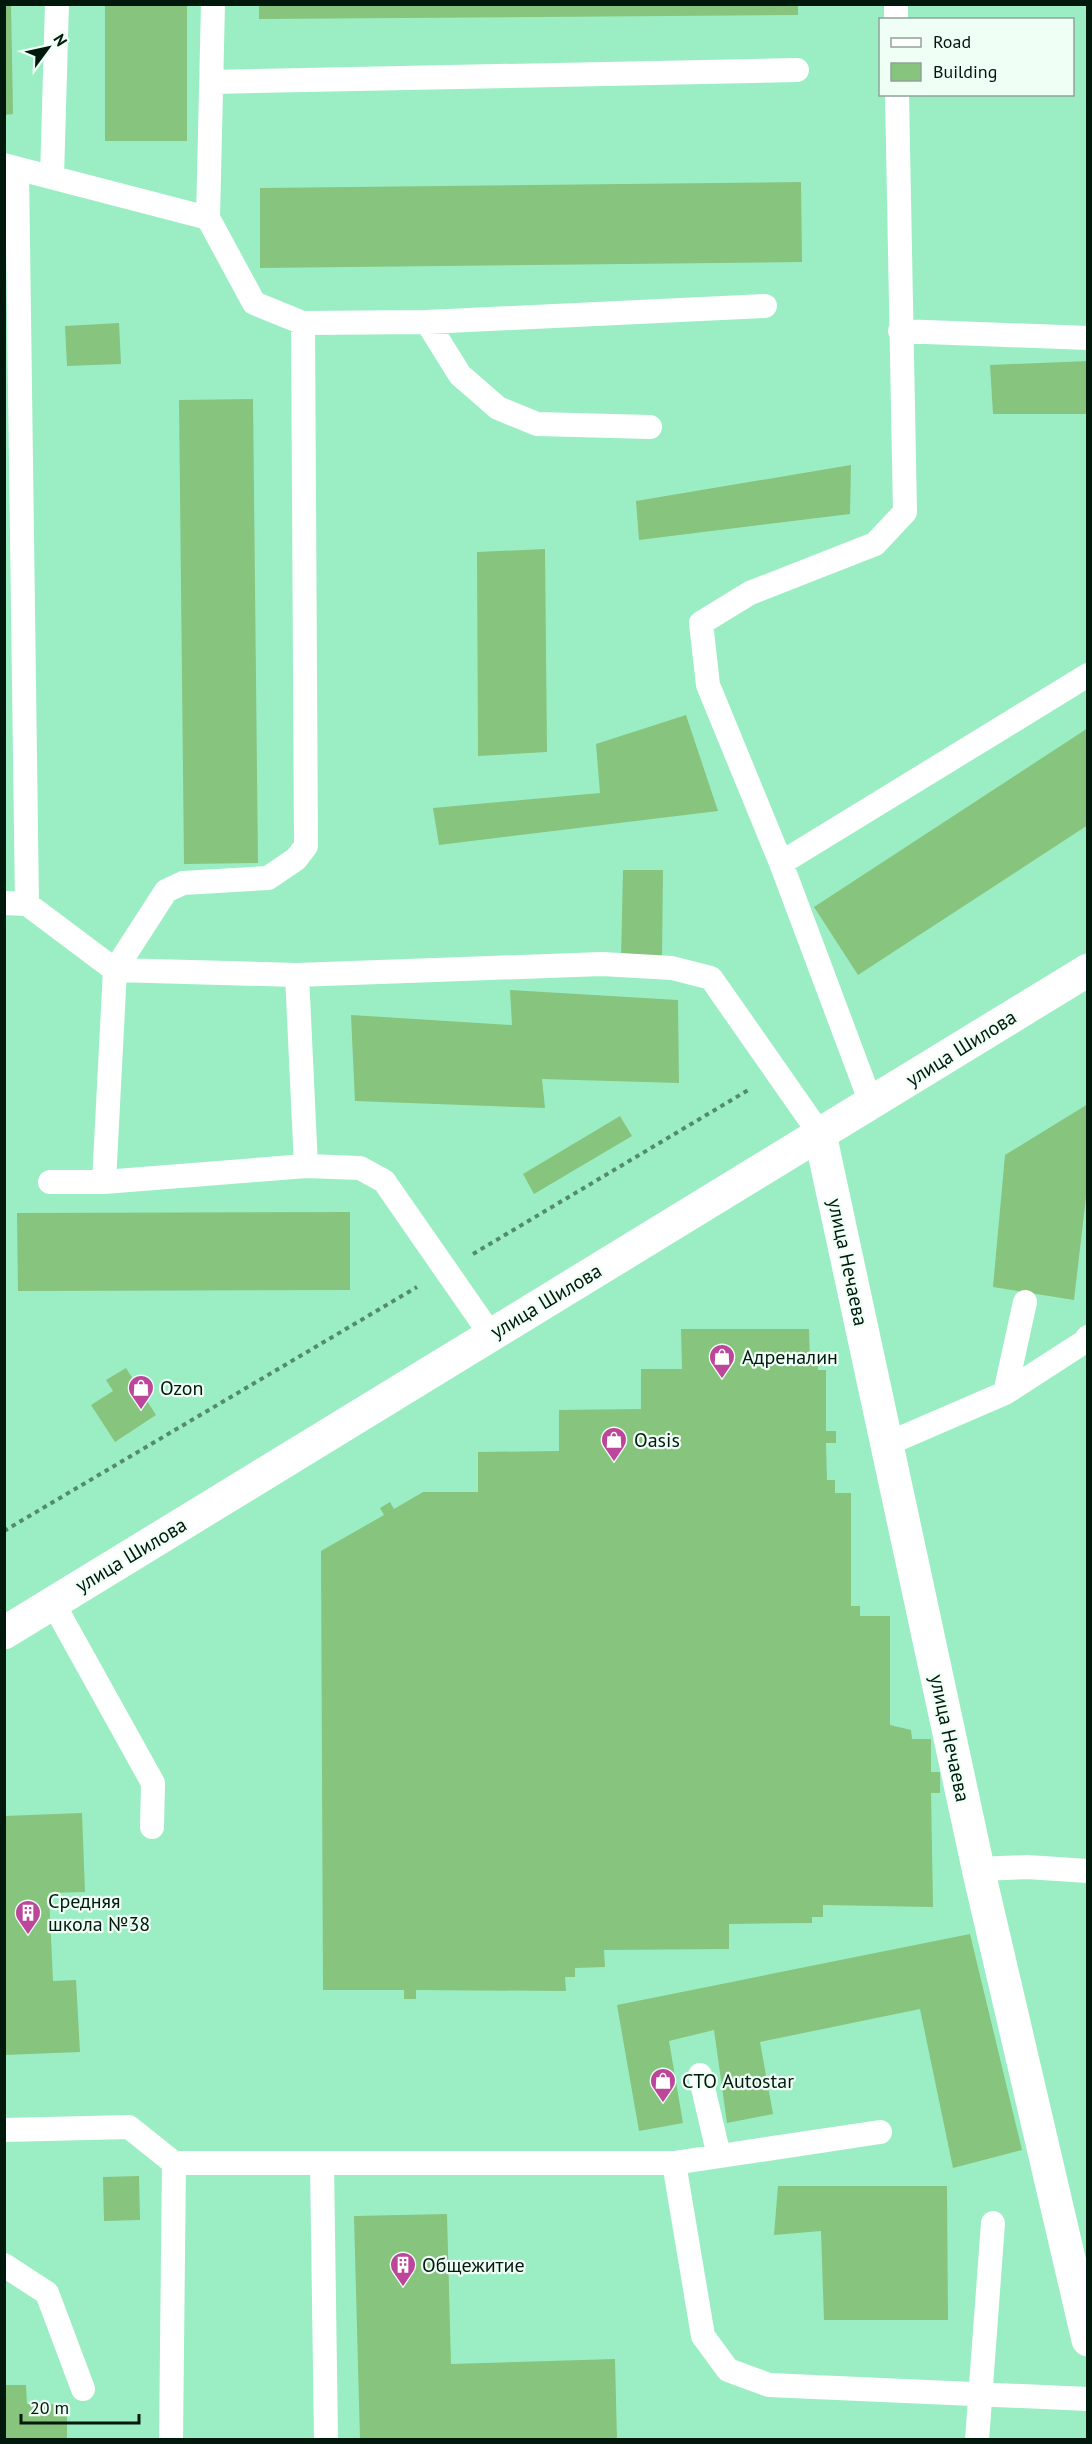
<svg xmlns="http://www.w3.org/2000/svg" width="1092" height="2444" viewBox="0 0 1092 2444" font-family="'PT Sans',sans-serif">
<rect width="100%" height="100%" fill="#9beec4"/>
<path fill="#87c47e" d="M 4,4 L 11,4 L 13,114 L 4,115 Z
M 105,4 L 187,4 L 187,141 L 105,141 Z
M 259,4 L 798,4 L 798,15 L 259,19 Z
M 801,182 L 802,262 L 260,268 L 260,188 Z
M 119,323 L 121,364 L 67,366 L 65,326 Z
M 1088,361 L 1088,414 L 993,414 L 990,365 Z
M 253,399 L 258,863 L 184,864 L 179,400 Z
M 851,465 L 850,514 L 639,540 L 636,501 Z
M 545,549 L 547,752 L 478,756 L 477,552 Z
M 686,715 L 718,811 L 439,845 L 433,808 L 600,793 L 596,744 Z
M 1088,728 L 1088,825 L 858,975 L 814,907 Z
M 623,870 L 663,870 L 662,960 L 621,959 Z
M 510,990 L 678,1000 L 679,1083 L 542,1079 L 545,1108 L 355,1101 L 351,1015 L 512,1025 Z
M 1088,1104 L 1088,1180 L 1074,1300 L 993,1287 L 1005,1155 Z
M 620,1116 L 632,1136 L 534,1194 L 523,1174 Z
M 350,1212 L 350,1290 L 18,1291 L 17,1213 Z
M 681,1329 L 809,1329 L 810,1361 L 818,1361 L 818,1370 L 826,1370 L 826,1431 L 836,1431 L 836,1443 L 826,1443 L 827,1480 L 835,1480 L 835,1493 L 851,1493 L 851,1606 L 860,1606 L 860,1616 L 890,1616 L 890,1725 L 911,1730 L 912,1739 L 931,1739 L 931,1772 L 940,1772 L 940,1793 L 931,1793 L 933,1907 L 823,1905 L 823,1917 L 812,1917 L 812,1923 L 729,1924 L 729,1949 L 604,1950 L 605,1967 L 575,1968 L 575,1977 L 565,1977 L 566,1991 L 416,1990 L 416,1999 L 404,1999 L 404,1990 L 323,1990 L 321,1551 L 384,1515 L 380,1508 L 390,1502 L 394,1509 L 423,1492 L 478,1492 L 478,1452 L 559,1451 L 559,1410 L 641,1409 L 641,1369 L 682,1369 Z
M 126,1368 L 156,1415 L 115,1442 L 91,1405 L 113,1391 L 106,1380 Z
M 82,1813 L 85,1892 L 49,1893 L 53,1981 L 76,1980 L 80,2052 L 4,2055 L 4,1816 Z
M 970,1934 L 1022,2150 L 953,2168 L 920,2009 L 760,2042 L 773,2114 L 727,2123 L 714,2030 L 669,2041 L 683,2123 L 639,2131 L 617,2005 Z
M 139,2176 L 140,2220 L 104,2221 L 103,2177 Z
M 778,2186 L 947,2186 L 948,2320 L 824,2320 L 821,2231 L 774,2235 Z
M 447,2214 L 451,2364 L 615,2359 L 617,2440 L 360,2440 L 354,2216 Z
M 4,2385 L 26,2385 L 27,2404 L 67,2404 L 67,2440 L 4,2440 Z"/>
<g fill="none" stroke-linecap="round" stroke-linejoin="round">
<path stroke="#538b6f" stroke-width="4" stroke-dasharray="4.5 4.5" stroke-linecap="butt" d="M 473,1254 L 750,1089
M 4,1531 L 417,1287"/>
<path stroke="#fff" stroke-width="24" d="M 896,4 L 896,20
M 211,82 L 797,70
M 4,165 L 208,218 L 213,4
M 17,169 L 27,904
M 52,177 L 57,4
M 208,218 L 254,303 L 303,323 L 427,322 L 765,306
M 427,322 L 460,375 L 498,408 L 537,424 L 650,427
M 900,331 L 1088,338
M 781,863 L 1088,675
M 4,903 L 27,904 L 115,970 L 104,1182
M 115,970 L 166,891 L 183,883 L 268,878 L 296,859 L 306,846 L 303,323
M 115,970 L 297,975
M 871,1103 L 781,863 L 708,685 L 701,623 L 750,593 L 875,544 L 905,512 L 897,94
M 306,1166 L 297,975 L 602,964 L 672,968 L 711,978 L 820,1134
M 50,1182 L 104,1182 L 306,1166 L 360,1168 L 384,1181 L 491,1335
M 1005,1393 L 1025,1302
M 887,1444 L 1005,1393 L 1084,1342 L 1088,1337
M 53,1603 L 153,1783 L 152,1827
M 979,1869 L 1027,1867 L 1088,1871
M 700,2075 L 719,2156
M 4,2130 L 129,2127 L 174,2163
M 322,2163 L 326,2440
M 674,2163 L 703,2336 L 728,2370 L 769,2385 L 1088,2399
M 4,2265 L 47,2293 L 83,2389
M 171,2440 L 174,2163 L 674,2163 L 880,2132
M 977,2440 L 993,2223"/>
<path stroke="#fff" stroke-width="33" d="M 820,1134 L 980,1877 L 1088,2340"/>
<path stroke="#fff" stroke-width="33" d="M 4,1633 L 1088,970"/>
</g>
<defs>
<symbol id="shop-pin" viewBox="-11 -11 22 30"><path d="M0 17L-7.5 6A9.5 9.5 0 1 1 7.5 6Z" fill="#be469a" stroke="#effff6"/><path d="M-5-2.5h2.3a2.7 3.5 0 0 1 5.4 0H5L5.5 6h-11ZM-1.5-2.5h3a1.5 2.3 0 0 0-3 0Z" fill="#fff"/></symbol>
<symbol id="building-pin" viewBox="-11 -11 22 30"><path d="M0 17L-7.5 6A9.5 9.5 0 1 1 7.5 6Z" fill="#be469a" stroke="#effff6"/><path d="M-4-6H4V6H1V3H-1V6H-4ZM-2.5-4.3h1.7v1.8h-1.7ZM.8-4.3h1.7v1.8H.8ZM-2.5-1h1.7V.8h-1.7ZM.8-1h1.7V.8H.8Z" fill="#fff"/></symbol>
</defs>
<g fill-rule="evenodd">
<use href="#shop-pin" x="707" y="1342" width="30" height="40"/>
<use href="#shop-pin" x="126" y="1373" width="30" height="40"/>
<use href="#shop-pin" x="599" y="1425" width="30" height="40"/>
<use href="#building-pin" x="13" y="1898" width="30" height="40"/>
<use href="#shop-pin" x="648" y="2066" width="30" height="40"/>
<use href="#building-pin" x="388" y="2250" width="30" height="40"/>
</g>
<g text-anchor="middle" dominant-baseline="central" stroke-width="4.5" stroke-linejoin="round" paint-order="stroke">
<g font-size="20" fill="#01190d" stroke="#effff6">
<text transform="translate(961 1048) rotate(-32)">улица Шилова</text>
<text transform="translate(848 1262) rotate(78)">улица Нечаева</text>
<text transform="translate(546 1301) rotate(-31)">улица Шилова</text>
<text transform="translate(131 1555) rotate(-31)">улица Шилова</text>
<text transform="translate(950 1738) rotate(78)">улица Нечаева</text>
</g>
<g font-size="20" fill="#01190d" stroke="#effff6" text-anchor="start">
<text x="742" y="1357">Адреналин</text>
<text x="160" y="1388">Ozon</text>
<text x="634" y="1440">Oasis</text>
<text x="48" y="1901">Средняя<tspan x="48" dy="23">школа №38</tspan></text>
<text x="682" y="2081">СТО Autostar</text>
<text x="422" y="2265">Общежитие</text>
</g>
</g>
<rect width="1092" height="2444" fill="none" stroke="#01190d" stroke-width="12"/>
<rect x="879" y="18" width="195" height="78" fill="#effff6" stroke="#90a399" stroke-width="1.5"/>
<rect x="891" y="38" width="30" height="9" fill="#ffffff" stroke="#90a399" stroke-width="1.5"/>
<text x="933" y="48" font-size="18" fill="#01190d">Road</text>
<rect x="891" y="63" width="30" height="18" fill="#87c47e" stroke="#90a399" stroke-width="1.5"/>
<text x="933" y="78" font-size="18" fill="#01190d">Building</text>
<g transform="translate(48 48) rotate(57)" stroke="#effff6" stroke-width="4.5" paint-order="stroke">
<path d="M0-4.5L10 22L0 15L-10 22Z" fill="#01190d"/>
<text y="-9" font-size="16" font-weight="bold" text-anchor="middle" fill="#01190d">N</text>
</g>
<path d="M21 2414v9h118v-9" fill="none" stroke="#01190d" stroke-width="3"/>
<text x="30" y="2414" font-size="18" fill="#01190d" stroke="#effff6" stroke-width="4.5" paint-order="stroke">20 m</text>
</svg>
